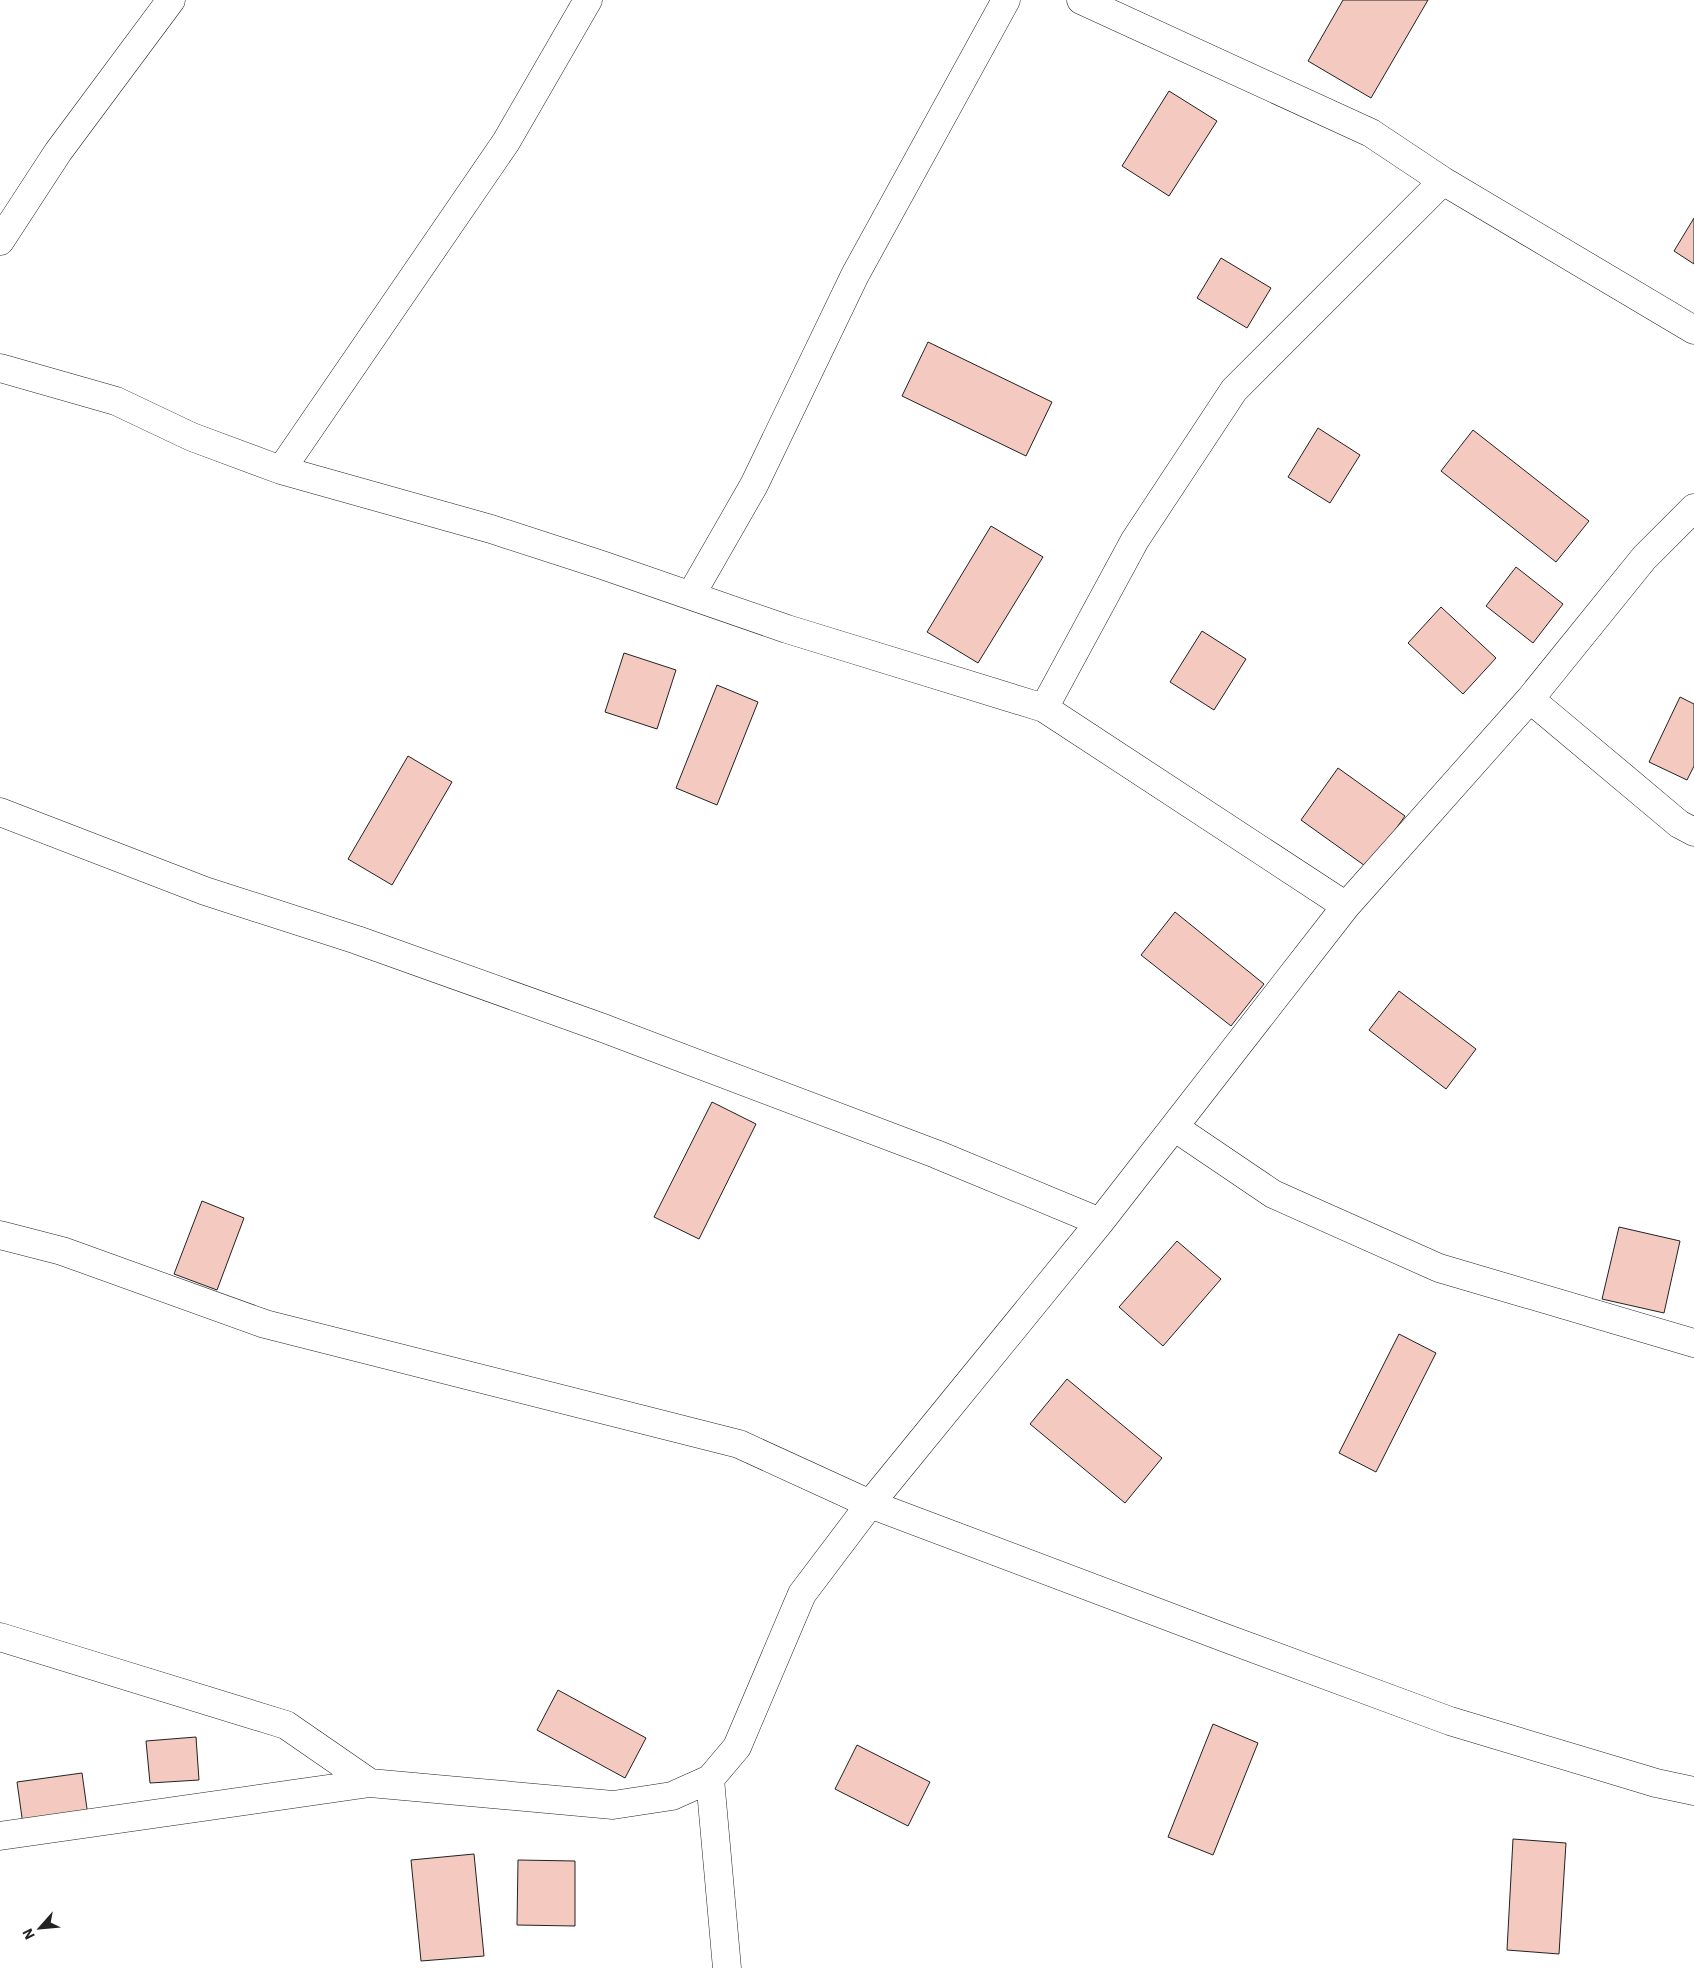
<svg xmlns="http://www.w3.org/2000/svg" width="1694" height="1968" viewBox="0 0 1694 1968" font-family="'IBM Plex Sans',sans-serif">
<rect width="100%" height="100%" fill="#fff"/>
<path fill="#f3c9c0" stroke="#222" d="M 1343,0 L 1428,0 L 1371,98 L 1308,61 Z
M 1169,91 L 1217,121 L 1169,196 L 1122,166 Z
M 1694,218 L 1694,264 L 1674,251 Z
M 1221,258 L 1271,288 L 1247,328 L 1197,298 Z
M 928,342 L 1052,402 L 1026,456 L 902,396 Z
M 1318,428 L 1360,455 L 1330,503 L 1288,477 Z
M 1473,430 L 1589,521 L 1556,562 L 1441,471 Z
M 991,526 L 1043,557 L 978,663 L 927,632 Z
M 1516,567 L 1563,604 L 1533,643 L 1486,606 Z
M 1441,607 L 1496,658 L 1463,694 L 1408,643 Z
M 1202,631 L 1246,659 L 1214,710 L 1170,682 Z
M 624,653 L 676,670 L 657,729 L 605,712 Z
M 717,685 L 758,702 L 717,805 L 676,788 Z
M 1680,697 L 1694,704 L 1694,766 L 1687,780 L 1649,762 Z
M 408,756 L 452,782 L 392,885 L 348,859 Z
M 1338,768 L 1405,816 L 1368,868 L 1301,820 Z
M 1175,912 L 1264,984 L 1231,1026 L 1141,955 Z
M 1399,991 L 1476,1049 L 1446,1089 L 1369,1030 Z
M 712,1102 L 756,1124 L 699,1239 L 654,1217 Z
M 202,1201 L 244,1218 L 217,1290 L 174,1274 Z
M 1619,1227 L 1680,1241 L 1664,1313 L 1602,1299 Z
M 1177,1241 L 1221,1279 L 1163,1346 L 1119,1307 Z
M 1399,1334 L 1436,1353 L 1376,1472 L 1339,1453 Z
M 1067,1379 L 1162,1458 L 1125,1503 L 1030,1424 Z
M 558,1690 L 646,1738 L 625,1778 L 537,1730 Z
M 1213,1724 L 1258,1743 L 1213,1855 L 1168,1837 Z
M 196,1737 L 199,1780 L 150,1783 L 146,1741 Z
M 857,1745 L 930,1782 L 908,1826 L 835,1789 Z
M 82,1773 L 89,1823 L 24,1832 L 17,1782 Z
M 1513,1839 L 1566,1843 L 1559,1954 L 1507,1950 Z
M 474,1854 L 484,1956 L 421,1961 L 411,1860 Z
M 518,1860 L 575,1861 L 575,1926 L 517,1925 Z"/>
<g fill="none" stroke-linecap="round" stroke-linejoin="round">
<defs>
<path id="minor" d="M 1081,0 L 1371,133 L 1443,181 L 1694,330
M 0,241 L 58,152 L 171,0
M 0,368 L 116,401 L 192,437 L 281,470 L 491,529 L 602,565 L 787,629 L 1044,708 L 1346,906
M 281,470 L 506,142 L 588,0
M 691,595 L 754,485 L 855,275 L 1006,0
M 1530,699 L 1679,824 L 1694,832
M 1044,708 L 1135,540 L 1234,390 L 1443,181
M 0,812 L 205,891 L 357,940 L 603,1028 L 936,1154 L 1100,1222
M 1174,1127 L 1273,1194 L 1439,1268 L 1694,1343
M 0,1235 L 62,1251 L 265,1324 L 739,1444 L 870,1504 L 1228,1639 L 1450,1721 L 1656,1783 L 1694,1791
M 0,1637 L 286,1725 L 370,1783
M 710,1779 L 727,1968
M 0,1836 L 370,1783 L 613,1805 L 672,1796 L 710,1779 L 737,1747 L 802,1594 L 870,1504 L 1100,1222 L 1346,906 L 1530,699 L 1644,558 L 1694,508"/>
</defs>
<use href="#minor" stroke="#222" stroke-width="29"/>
<use href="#minor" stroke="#fff" stroke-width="28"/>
</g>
<g transform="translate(40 1928) rotate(243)" stroke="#ffffff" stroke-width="4" paint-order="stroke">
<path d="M0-4L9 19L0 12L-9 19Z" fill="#222222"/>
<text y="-8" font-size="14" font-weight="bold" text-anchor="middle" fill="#222222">N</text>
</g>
</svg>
